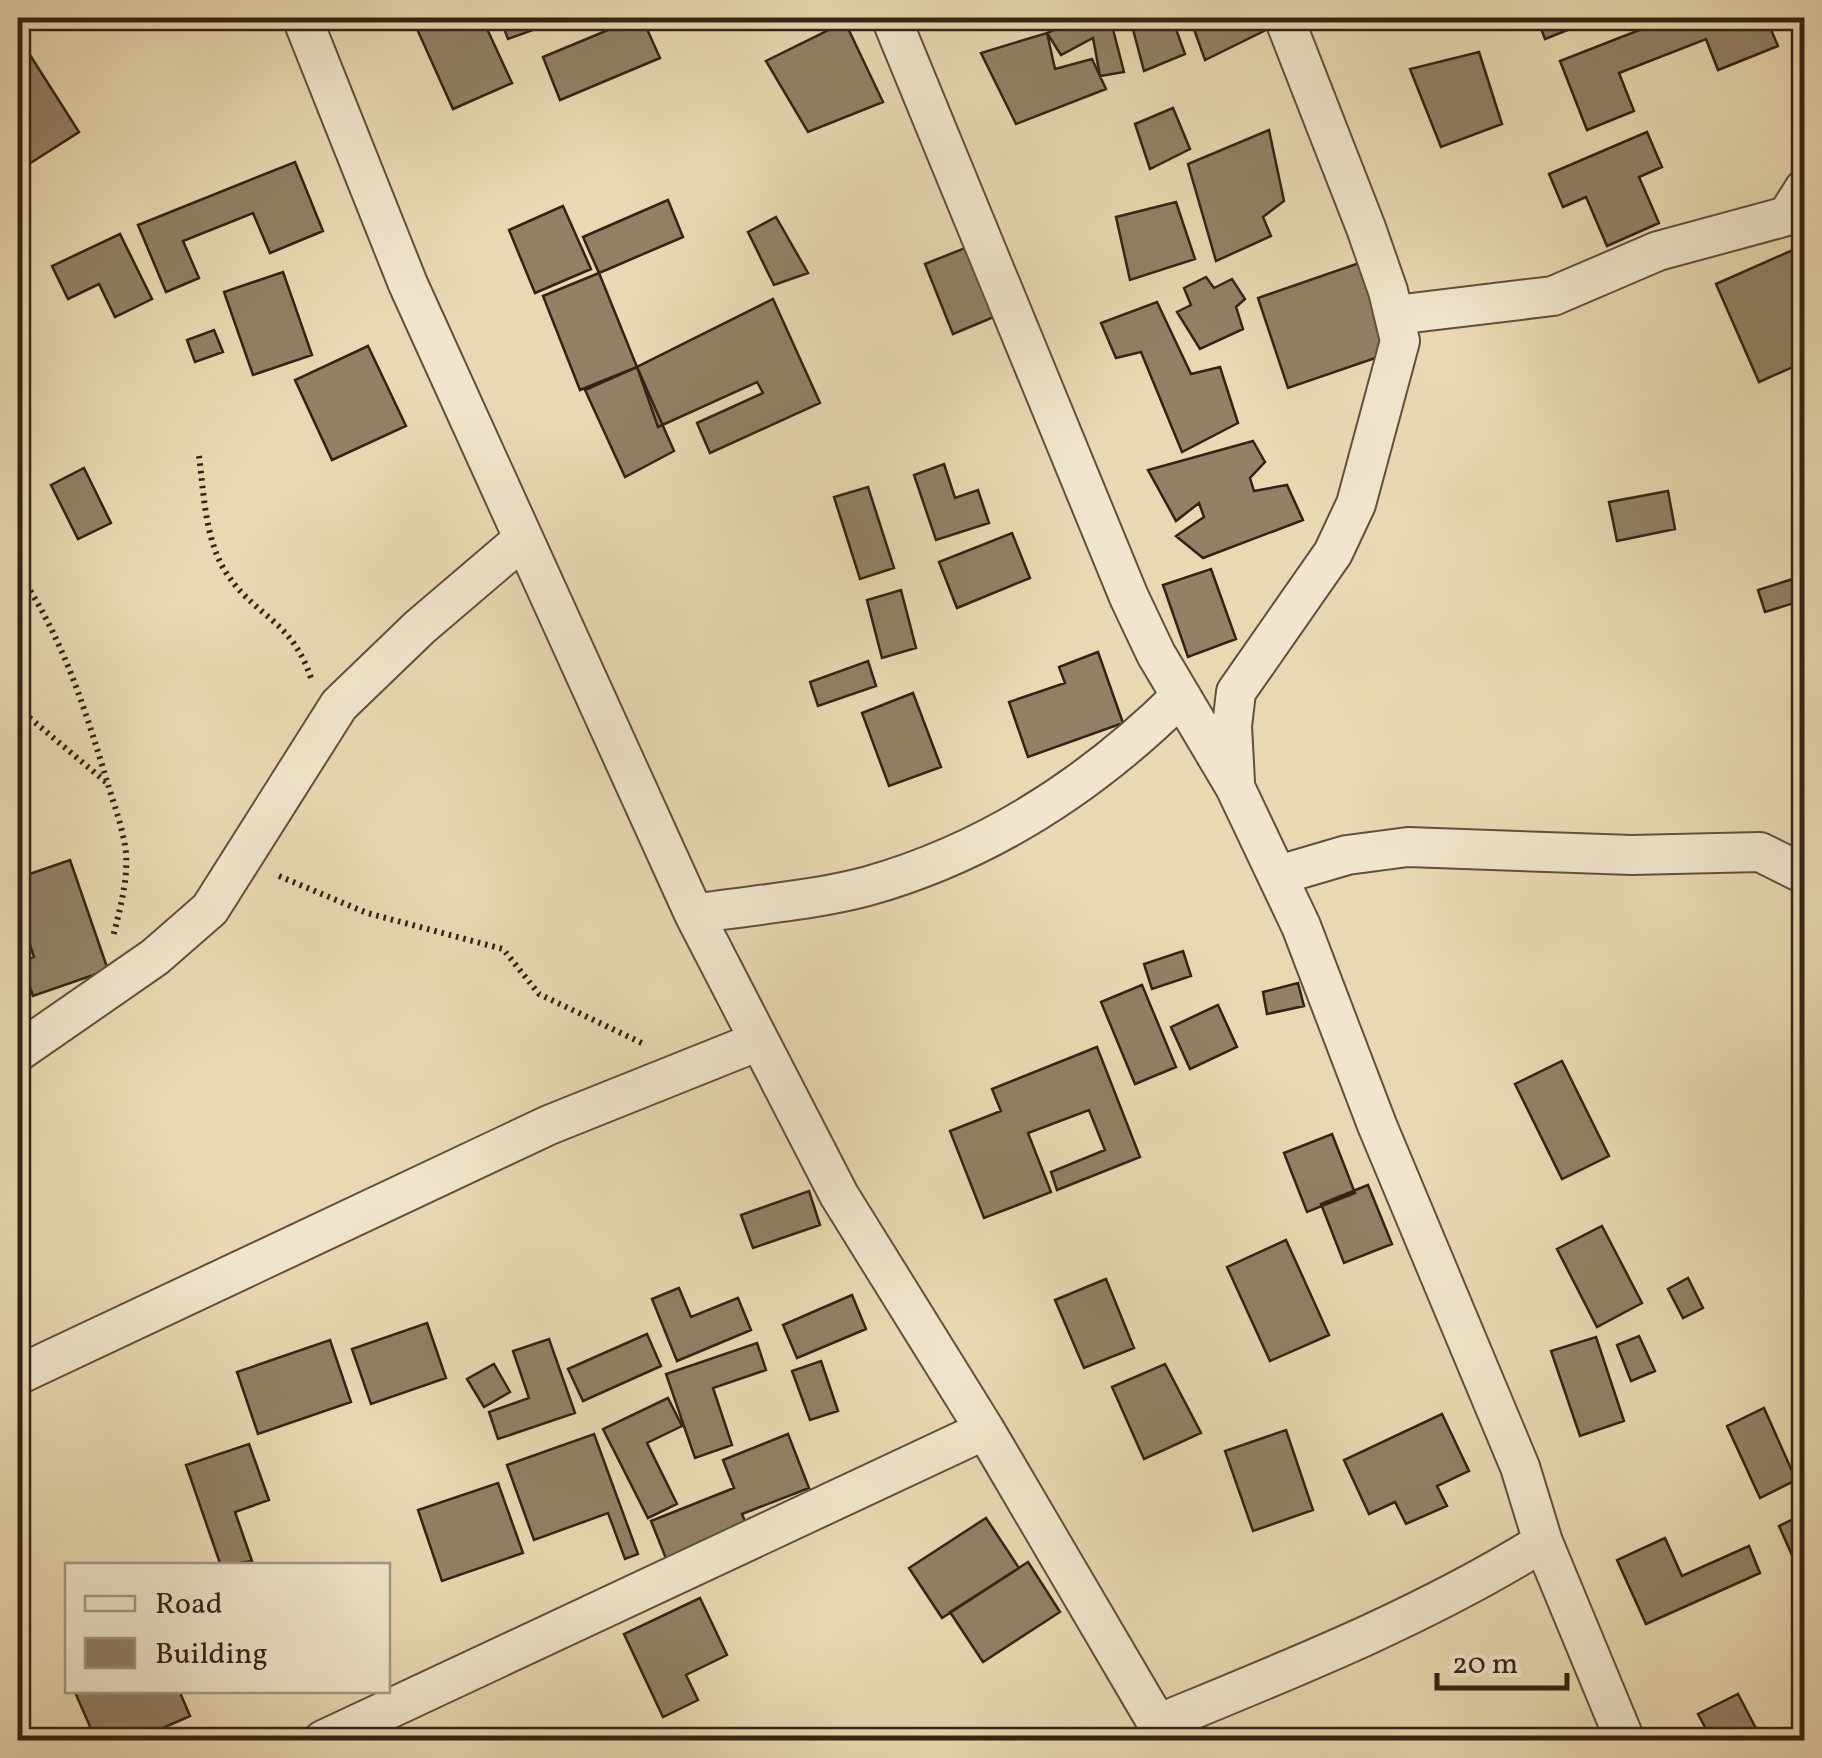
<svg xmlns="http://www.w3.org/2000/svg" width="1822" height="1758" viewBox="0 0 1822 1758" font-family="Vollkorn,serif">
<rect width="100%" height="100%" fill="#e9d9b2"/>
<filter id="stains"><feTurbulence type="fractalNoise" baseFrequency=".002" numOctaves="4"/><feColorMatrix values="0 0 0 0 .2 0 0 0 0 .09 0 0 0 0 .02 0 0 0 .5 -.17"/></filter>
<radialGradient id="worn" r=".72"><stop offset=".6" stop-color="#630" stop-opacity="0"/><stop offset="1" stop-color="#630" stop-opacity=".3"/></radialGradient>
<path fill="#928166" stroke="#342214" stroke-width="2.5" d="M 443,18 L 482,18 L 512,83 L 453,109 L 417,29 Z
M 500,18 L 566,18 L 508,39 Z
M 637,18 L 642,18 L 660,58 L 560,100 L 543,57 Z
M 1081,18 L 1110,18 L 1124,72 L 1100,76 L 1093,38 L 1061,55 L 1047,33 Z
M 1130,18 L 1172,18 L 1185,54 L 1144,71 Z
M 1190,18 L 1258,18 L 1264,31 L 1205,60 Z
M 1537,18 L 1583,18 L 1585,23 L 1545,39 Z
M 1670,18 L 1766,18 L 1778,46 L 1718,70 L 1706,39 L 1619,73 L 1634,111 L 1587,130 L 1560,61 Z
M 845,22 L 883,102 L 808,132 L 766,61 Z
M 1047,33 L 1055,69 L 1092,59 L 1106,89 L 1016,124 L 981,53 Z
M 1479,52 L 1502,124 L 1441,147 L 1410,69 Z
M 30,55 L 79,132 L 18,171 L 18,63 Z
M 1173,108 L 1190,149 L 1150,169 L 1135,124 Z
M 1269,130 L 1284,201 L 1263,217 L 1271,236 L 1216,261 L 1188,164 Z
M 1647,132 L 1662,167 L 1639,177 L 1659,223 L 1607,246 L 1586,197 L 1563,207 L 1549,174 Z
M 295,162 L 323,231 L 270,253 L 253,213 L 183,241 L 199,278 L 166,292 L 138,225 Z
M 668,200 L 683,237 L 599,273 L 583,237 Z
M 1176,202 L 1195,259 L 1130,280 L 1116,217 Z
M 563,206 L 591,269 L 535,293 L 509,230 Z
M 776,217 L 808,273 L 774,285 L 748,232 Z
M 120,234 L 152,299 L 115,317 L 99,284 L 68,299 L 52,266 Z
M 980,242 L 1008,311 L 953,334 L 925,264 Z
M 1802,246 L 1804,362 L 1759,382 L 1716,284 Z
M 1359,263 L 1390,353 L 1288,388 L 1258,298 Z
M 283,272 L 312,355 L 253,375 L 224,292 Z
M 599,273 L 637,367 L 580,390 L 543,296 Z
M 1206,277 L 1214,288 L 1232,279 L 1245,299 L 1236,307 L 1243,329 L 1200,349 L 1177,312 L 1191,305 L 1184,288 Z
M 773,299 L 820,403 L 710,453 L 697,423 L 763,393 L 757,382 L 658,427 L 637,367 Z
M 1157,302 L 1191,374 L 1220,367 L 1238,423 L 1182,452 L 1141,352 L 1116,358 L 1101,323 Z
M 214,330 L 223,352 L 195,362 L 187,340 Z
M 368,346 L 406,426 L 332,460 L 295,380 Z
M 637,367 L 674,451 L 625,477 L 585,390 Z
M 1253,441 L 1265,462 L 1250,478 L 1254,491 L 1287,485 L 1303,520 L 1203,558 L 1176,536 L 1204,517 L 1199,503 L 1176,521 L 1148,470 Z
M 944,464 L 955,498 L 978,490 L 989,523 L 936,540 L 914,475 Z
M 84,468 L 111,523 L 78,539 L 51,485 Z
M 868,487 L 894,568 L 860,579 L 834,497 Z
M 1668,491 L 1675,529 L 1617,541 L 1609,502 Z
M 1012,533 L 1030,578 L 957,608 L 939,562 Z
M 1211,569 L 1236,639 L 1188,657 L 1163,585 Z
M 1799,577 L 1804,600 L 1765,612 L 1758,590 Z
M 901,590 L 916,648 L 882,658 L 867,600 Z
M 1098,652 L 1123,723 L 1028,757 L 1009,702 L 1065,683 L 1059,667 Z
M 868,661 L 876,686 L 818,706 L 810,682 Z
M 913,693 L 941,767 L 889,786 L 862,713 Z
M 70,860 L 108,970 L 33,996 L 21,961 L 34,957 L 18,909 L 18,878 Z
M 1183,951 L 1191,976 L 1152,989 L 1144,964 Z
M 1298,983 L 1304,1006 L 1267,1014 L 1263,992 Z
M 1142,985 L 1176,1067 L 1135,1084 L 1101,1002 Z
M 1218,1005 L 1237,1047 L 1190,1069 L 1171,1027 Z
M 1097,1047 L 1140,1157 L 1057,1190 L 1051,1172 L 1105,1150 L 1089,1110 L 1028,1133 L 1051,1192 L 984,1218 L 950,1131 L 1001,1111 L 992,1089 Z
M 1562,1061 L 1609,1156 L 1562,1179 L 1515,1084 Z
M 1332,1134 L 1355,1193 L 1307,1212 L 1284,1153 Z
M 1368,1185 L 1392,1244 L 1344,1263 L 1321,1204 Z
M 809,1191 L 820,1225 L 753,1248 L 741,1215 Z
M 1602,1226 L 1642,1303 L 1597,1327 L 1557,1249 Z
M 1286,1240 L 1329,1335 L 1270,1361 L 1227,1267 Z
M 1688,1278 L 1703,1308 L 1683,1318 L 1668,1289 Z
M 1106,1279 L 1134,1348 L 1084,1368 L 1055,1300 Z
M 679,1288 L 691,1317 L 738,1298 L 751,1330 L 677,1361 L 652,1299 Z
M 852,1295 L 866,1329 L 797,1358 L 783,1325 Z
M 427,1323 L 446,1378 L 371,1404 L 352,1349 Z
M 647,1334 L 661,1366 L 583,1401 L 568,1369 Z
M 1639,1336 L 1655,1371 L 1631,1381 L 1617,1345 Z
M 1596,1337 L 1624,1421 L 1580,1436 L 1551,1351 Z
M 549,1339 L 575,1413 L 498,1439 L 489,1412 L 529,1398 L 513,1351 Z
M 330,1340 L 351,1402 L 258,1434 L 237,1372 Z
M 757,1343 L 766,1370 L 713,1388 L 732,1445 L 695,1458 L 666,1374 Z
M 821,1361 L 838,1411 L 810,1420 L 792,1371 Z
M 494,1364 L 510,1392 L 484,1407 L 467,1379 Z
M 1165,1364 L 1201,1433 L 1144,1459 L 1112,1387 Z
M 668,1398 L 682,1426 L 647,1443 L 677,1504 L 648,1518 L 603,1429 Z
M 1764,1408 L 1796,1480 L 1760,1498 L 1727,1426 Z
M 1442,1414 L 1469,1471 L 1437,1486 L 1447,1506 L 1406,1524 L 1395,1502 L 1369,1514 L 1344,1460 Z
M 1286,1430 L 1313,1510 L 1253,1531 L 1225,1451 Z
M 594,1434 L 638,1554 L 625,1559 L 608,1513 L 534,1540 L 507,1465 Z
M 788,1434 L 809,1488 L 742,1514 L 755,1545 L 673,1576 L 651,1521 L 734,1488 L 723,1460 Z
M 249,1444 L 269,1500 L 235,1512 L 252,1561 L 221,1566 L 186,1465 Z
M 498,1483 L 523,1553 L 442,1581 L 418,1510 Z
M 1804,1514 L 1804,1557 L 1795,1562 L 1779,1526 Z
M 986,1518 L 1019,1568 L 942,1618 L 909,1568 Z
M 1665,1538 L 1682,1576 L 1749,1546 L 1760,1573 L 1646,1624 L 1617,1560 Z
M 1028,1562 L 1060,1612 L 983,1662 L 950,1612 Z
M 700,1598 L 727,1655 L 686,1675 L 698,1700 L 663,1717 L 624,1634 Z
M 74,1690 L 179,1690 L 190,1716 L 147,1735 L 149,1740 L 96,1740 Z
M 1738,1694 L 1762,1740 L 1712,1740 L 1698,1714 Z"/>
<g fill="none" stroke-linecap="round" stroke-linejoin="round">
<defs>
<path id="street" d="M 302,18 L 408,284 L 694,914 L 839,1195 L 985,1430 L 1167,1740
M 891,18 L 1129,597 L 1156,654 L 1235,787 L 1301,926 L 1377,1125 L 1520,1467 L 1543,1542 L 1625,1740
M 1395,315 L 1553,296 L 1658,251 L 1787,216 L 1804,189
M 1235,782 L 1232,726 L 1236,692 L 1333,553 L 1356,504 L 1400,341 L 1388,291 L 1366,228 L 1284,18
M 1279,875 L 1347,855 L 1408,847 L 1632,855 L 1760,852 L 1804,874
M 694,914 C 751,905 812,901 868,886 C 988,852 1092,784 1180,697
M 18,1052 L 155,957 L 210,909 L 339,705 L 420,627 L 522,540
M 18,1375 L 549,1125 L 759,1041
M 1160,1723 C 1291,1669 1423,1617 1543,1542
M 323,1740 L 985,1430"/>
</defs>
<use href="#street" stroke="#61503c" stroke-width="42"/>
<path stroke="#342214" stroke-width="6" stroke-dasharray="2.5 5" stroke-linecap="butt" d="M 199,456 C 204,494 205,544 229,577 C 259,619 291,620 311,678
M 18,572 C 61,634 84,705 106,778 C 113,802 123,827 126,853 C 128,881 120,909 113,937
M 18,708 L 107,783
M 279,876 L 367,913 L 503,949 L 539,994 L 646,1045"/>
<use href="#street" stroke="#f1e6cd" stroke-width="38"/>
</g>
<rect width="1822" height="1758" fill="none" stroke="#e9d9b2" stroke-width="60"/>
<rect x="20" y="20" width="1782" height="1718" fill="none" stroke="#342214" stroke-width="5"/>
<rect x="30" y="30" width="1762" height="1698" fill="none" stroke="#342214" stroke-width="2.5"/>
<rect x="65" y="1563" width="325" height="130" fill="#f1e6cd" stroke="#a59883" stroke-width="2.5"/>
<rect x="85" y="1596" width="50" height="15" fill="#f1e6cd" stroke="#a59883" stroke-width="2.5"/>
<text x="155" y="1613" font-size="30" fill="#342214">Road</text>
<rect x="85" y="1638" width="50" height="30" fill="#928166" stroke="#a59883" stroke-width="2.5"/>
<text x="155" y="1663" font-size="30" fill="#342214">Building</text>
<path d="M1437 1673v15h130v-15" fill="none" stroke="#342214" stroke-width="5"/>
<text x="1452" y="1673" font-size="30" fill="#342214" stroke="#f1e6cd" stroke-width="8" paint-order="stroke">20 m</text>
<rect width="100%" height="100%" filter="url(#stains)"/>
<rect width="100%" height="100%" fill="url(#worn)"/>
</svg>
